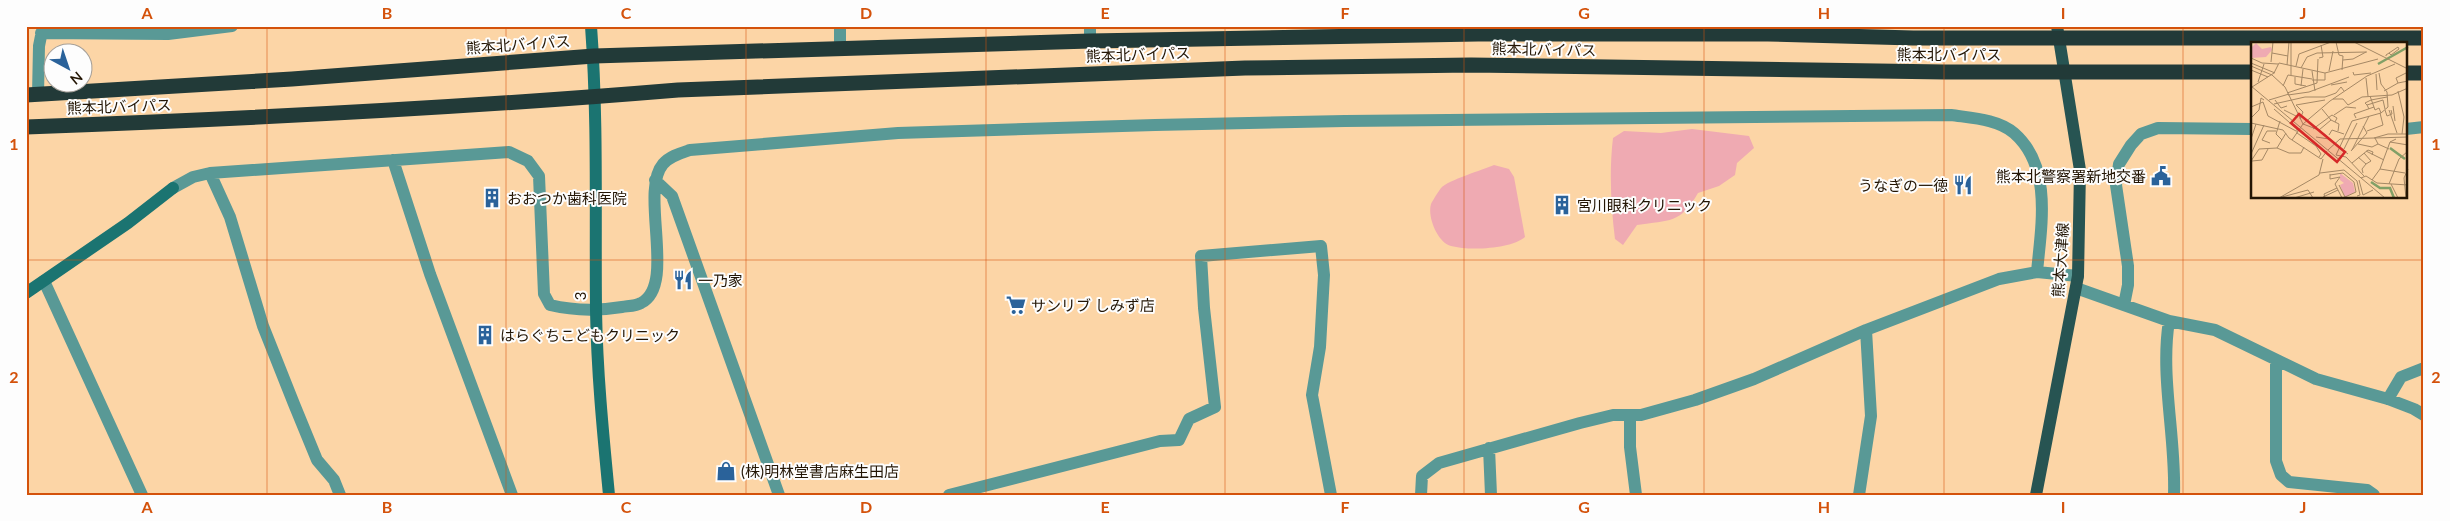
<svg xmlns="http://www.w3.org/2000/svg" width="2450" height="521" viewBox="0 0 2450 521" font-family="Lato,'Noto Sans JP',sans-serif">
<rect width="100%" height="100%" fill="#fcd5a6"/>
<path fill="#efaab2" d="M 1692,129 L 1749,136 L 1754,148 L 1737,163 L 1735,175 L 1719,186 L 1698,193 C 1680,224 1670,220 1637,225 L 1623,245 L 1615,239 C 1611,207 1609,171 1613,138 L 1624,131 L 1661,133 Z
M 1494,165 L 1509,169 L 1514,177 L 1525,237 C 1511,249 1470,251 1451,246 C 1438,243 1427,217 1431,204 C 1433,200 1438,192 1441,188 C 1448,180 1483,170 1494,165 Z"/>
<g fill="none" stroke-linecap="round" stroke-linejoin="round">
<path stroke="#599996" stroke-width="12" d="M 840,26 L 840,48
M 41,33 L 168,34 L 232,26
M 1090,41 L 1090,26
M 38,95 L 39,46 L 43,26
M 2406,129 L 2424,127
M 393,160 L 430,274 L 512,495
M 210,173 L 230,217 L 263,326 L 294,404 L 317,460 L 334,480 L 340,495
M 655,180 L 672,196 L 779,495
M 173,188 L 193,177 L 210,173 L 509,152 L 528,161 L 539,176 L 544,294 L 550,305 C 575,311 597,311 622,307 C 628,306 636,306 641,303 C 677,285 639,192 663,164 C 670,156 681,153 690,150 L 898,133 L 1155,125 L 1345,121 L 1951,115 C 1971,118 1998,119 2014,133 C 2053,167 2041,227 2037,272
M 44,281 L 142,495
M 2076,288 L 2169,321 L 2215,330 L 2316,379 L 2388,399 L 2414,409 L 2424,415
M 2124,305 L 2128,285 L 2128,266 L 2116,185 L 2119,164 L 2131,145 L 2141,134 L 2158,128 L 2252,129
M 2169,321 C 2160,377 2176,437 2174,495
M 2276,361 L 2276,461 L 2281,475 L 2289,482 L 2367,490 L 2374,495
M 2388,399 L 2401,377 L 2424,368
M 1630,415 L 1630,447 L 1636,495
M 1489,448 L 1491,495
M 949,495 L 1160,441 L 1179,440 L 1189,419 L 1215,407 L 1204,308 L 1201,256 L 1321,246 L 1324,275 L 1320,347 L 1312,395 L 1331,495
M 1421,495 L 1422,476 L 1439,463 L 1580,423 L 1613,415 L 1641,415 L 1695,400 L 1754,379 L 1866,330 L 1999,279 L 2037,272 L 2078,276
M 1859,495 L 1871,416 L 1866,330"/>
<path stroke="#1b7471" stroke-width="12" d="M 591,26 C 598,121 595,215 596,310 C 597,372 603,433 609,495
M 26,293 L 128,223 L 173,188"/>
<path stroke="#275452" stroke-width="12" d="M 2036,495 L 2078,276 L 2080,170 L 2057,26"/>
<path stroke="#223a38" stroke-width="15" d="M 2406,73 L 2424,73
M 26,95 L 292,79 L 594,56 L 1090,41 L 1478,34 L 1768,34 L 1913,38 L 2424,38
M 26,127 C 244,119 462,108 678,90 L 1245,68 L 1471,65 L 1945,72 L 2252,72"/>
</g>
<path fill="none" stroke="#d4520b" stroke-width="1" stroke-opacity="0.55" d="M 267,26 L 267,495M 506,26 L 506,495M 746,26 L 746,495M 986,26 L 986,495M 1225,26 L 1225,495M 1464,26 L 1464,495M 1704,26 L 1704,495M 1944,26 L 1944,495M 2183,26 L 2183,495M 26,260 L 2424,260"/>
<defs>
<symbol id="civic-bare" viewBox="-9 -9 18 18"><path d="M-.6-6.5H3V-4.5H.6V-3L4-1V1h2V6H-6V1h2V-1L-.6-3ZM-1.2 2.5V6h2.4V2.5Z" fill="#2a629a" stroke="#fdfdfd" stroke-width="2.5" paint-order="stroke"/></symbol>
<symbol id="restaurant-bare" viewBox="-9 -9 18 18"><path d="M-5-6h1v4h1v-4h1v4h1v-4h1v5L-1.5 .5V6h-2V.5L-5-1ZM5-6V6H3V1.5H1.5Q1.5-4 5-6Z" fill="#2a629a" stroke="#fdfdfd" stroke-width="2.5" paint-order="stroke"/></symbol>
<symbol id="building-bare" viewBox="-9 -9 18 18"><path d="M-4-6H4V6H1V3H-1V6H-4ZM-2.5-4.3h1.7v1.8h-1.7ZM.8-4.3h1.7v1.8H.8ZM-2.5-1h1.7V.8h-1.7ZM.8-1h1.7V.8H.8Z" fill="#2a629a" stroke="#fdfdfd" stroke-width="2.5" paint-order="stroke"/></symbol>
<symbol id="supermarket-bare" viewBox="-9 -9 18 18"><path d="M-6-5.5h2.5l.6 2H6L4.5 2H-2.5L-4.4-4H-6ZM-1.5 3.2a1.3 1.3 0 1 0 .1 0ZM3 3.2a1.3 1.3 0 1 0 .1 0Z" fill="#2a629a" stroke="#fdfdfd" stroke-width="2.5" paint-order="stroke"/></symbol>
<symbol id="shop-bare" viewBox="-9 -9 18 18"><path d="M-5-2.5h2.3a2.7 3.5 0 0 1 5.4 0H5L5.5 6h-11ZM-1.5-2.5h3a1.5 2.3 0 0 0-3 0Z" fill="#2a629a" stroke="#fdfdfd" stroke-width="2.5" paint-order="stroke"/></symbol>
</defs>
<g fill-rule="evenodd">
<use href="#civic-bare" x="2147" y="162" width="28" height="28"/>
<use href="#restaurant-bare" x="1949" y="171" width="28" height="28"/>
<use href="#building-bare" x="478" y="184" width="28" height="28"/>
<use href="#building-bare" x="1548" y="191" width="28" height="28"/>
<use href="#restaurant-bare" x="669" y="266" width="28" height="28"/>
<use href="#supermarket-bare" x="1002" y="291" width="28" height="28"/>
<use href="#building-bare" x="471" y="321" width="28" height="28"/>
<use href="#shop-bare" x="712" y="457" width="28" height="28"/>
</g>
<g text-anchor="middle" dominant-baseline="central" stroke-width="4" stroke-linejoin="round" paint-order="stroke">
<g font-size="15" fill="#231504" stroke="#fdfdfd">
<text transform="translate(518 44) rotate(-4)">熊本北バイパス</text>
<text transform="translate(1544 49) rotate(1)">熊本北バイパス</text>
<text transform="translate(1138 54) rotate(-2)">熊本北バイパス</text>
<text x="1949" y="54">熊本北バイパス</text>
<text transform="translate(119 106) rotate(-2)">熊本北バイパス</text>
<text transform="translate(2060 260) rotate(-86)">熊本大津線</text>
<text transform="translate(580 296) rotate(-90)">3</text>
</g>
<g font-size="15" fill="#231504" stroke="#fdfdfd" text-anchor="start">
<text x="2146" y="176" text-anchor="end">熊本北警察署新地交番</text>
<text x="1948" y="185" text-anchor="end">うなぎの一徳</text>
<text x="507" y="198">おおつか歯科医院</text>
<text x="1577" y="205">宮川眼科クリニック</text>
<text x="698" y="280">一乃家</text>
<text x="1031" y="305">サンリブ しみず店</text>
<text x="500" y="335">はらぐちこどもクリニック</text>
<text x="741" y="471">(株)明林堂書店麻生田店</text>
</g>
</g>
<g transform="translate(2251 42)">
<rect width="156" height="156" fill="#fcd5a6"/>
<path d="M 5,1 L 11,7 L 20,5 L 21,8 L 15,15 L 0,16 L 0,6 ZM 89,131 L 102,141 L 104,150 L 94,155 L 89,143 L 93,141 L 89,138 Z" fill="#efaab2"/>
<path fill="none" stroke="#82a067" stroke-width="2.5" d="M 127,22 L 157,5M 139,106 L 154,117M 120,140 L 129,146 L 139,146 L 143,156"/>
<path fill="none" stroke="#a58865" stroke-width="1" d="M 85,0 L 88,13 L 92,14 L 91,28M 103,0 L 157,27M 21,11 L 37,14M 135,14 L 135,13 L 147,5 L 148,7 L 140,13 L 138,11M 0,16 L 11,21 L 27,22M 68,16 L 72,15 L 70,3M 92,18 L 102,17 L 115,10M 20,20 L 22,0M 0,21 L 24,31M 36,23 L 38,0M 0,24 L 21,33 L 34,45 L 52,82M 45,24 L 48,12 L 80,0M 50,26 L 56,15 L 66,11 L 116,10M 0,28 L 17,35M 61,29 L 64,49M 78,29 L 82,9M 102,30 L 103,33 L 120,31M 157,30 L 145,36 L 147,41 L 157,39M 128,31 L 130,42 L 136,50 L 137,65M 125,32 L 126,48M 40,33 L 40,0M 44,35 L 44,42 L 55,44M 115,36 L 117,54M 61,38 L 74,38 L 74,31M 7,40 L 13,22M 80,43 L 96,40M 0,44 L 134,156M 32,44 L 37,33 L 61,37M 50,44 L 52,27M 1,45 L 23,31 L 28,21 L 74,31 L 127,17M 133,49 L 147,41M 147,49 L 153,75 L 151,92M 36,51 L 66,41 L 67,17M 37,53 L 58,50 L 98,35M 119,54 L 124,68 L 128,66 L 130,71M 82,57 L 92,57 L 97,63 L 111,55 L 141,53 L 157,46M 18,58 L 38,52M 24,58 L 30,66 L 36,64M 23,62 L 54,55 L 74,55 L 85,51 L 90,45 L 93,49M 116,63 L 114,61 L 120,58 L 136,55M 142,64 L 144,79M 0,65 L 12,60 L 17,74 L 45,89M 23,67 L 46,87 L 46,91 L 65,104 L 70,112 L 68,115M 71,67 L 80,78 L 88,82 L 87,89M 118,67 L 116,63 L 132,58 L 134,67M 33,68 L 47,75M 134,68 L 136,74 L 141,72 L 140,68M 138,68 L 146,91M 83,73 L 95,65 L 105,66M 0,76 L 8,68 L 10,56 L 13,58M 105,76 L 103,72 L 123,65M 49,77 L 52,70 L 45,63 L 74,58M 29,79 L 25,92 L 31,98M 0,81 L 32,88 L 38,96 L 70,117 L 76,109M 52,82 L 68,88 L 78,96M 62,87 L 81,73 L 86,76 L 84,80M 68,88 L 80,78M 116,89 L 132,83 L 129,71M 78,93 L 81,88 L 93,92M 65,95 L 78,97 L 97,112M 123,96 L 137,92 L 157,92M 124,96 L 127,102 L 138,107M 0,97 L 5,82M 41,98 L 52,82 L 79,59 L 116,34 L 144,22M 139,100 L 157,103M 19,101 L 11,98 L 16,89 L 25,89M 107,102 L 121,105 L 127,102M 26,106 L 35,91M 93,107 L 106,81M 77,108 L 89,97 L 157,95M 101,108 L 118,74M 100,109 L 116,91 L 112,84M 115,109 L 133,118M 113,111 L 120,119 L 115,122M 0,112 L 13,83M 85,113 L 95,115 L 113,134M 85,113 L 101,79 L 130,71 L 137,65M 107,115 L 115,122 L 111,127 L 112,131M 0,119 L 8,107 L 26,106 L 38,111 L 50,111 L 53,105M 1,119 L 11,118 L 17,107M 101,121 L 117,108 L 122,110 L 121,113M 129,127 L 154,131M 69,131 L 93,128 L 106,139 L 109,153 L 106,154M 79,132 L 79,137 L 89,135 L 84,142 L 91,156M 79,133 L 92,131 L 103,140 L 105,150 L 94,155 L 88,143M 110,136 L 115,134 L 126,141 L 157,143M 108,138 L 112,153 L 122,148M 121,138 L 129,127 L 139,100 L 145,97M 138,142 L 148,117 L 157,109M 140,142 L 147,156M 31,155 L 57,148 L 62,156M 72,155 L 87,148M 28,156 L 68,133 L 72,117M 43,156 L 63,150M 74,156 L 73,152 L 86,146M 155,156 L 153,136 L 157,127"/>
<path fill="#d62828" fill-opacity="0.15" stroke="#d62828" stroke-width="2.5" d="M 48,72 L 94,110 L 86,120 L 40,81 Z"/>
<rect width="156" height="156" fill="none" stroke="#231504" stroke-width="2.5"/>
</g>
<rect width="2450" height="521" fill="none" stroke="#fdfdfd" stroke-width="55"/>
<g transform="translate(68 68) rotate(140)"><circle r="24" fill="#fdfdfd" stroke="#a6a099"/>
<path d="M0-4L9 19L0 12L-9 19Z" fill="#2a629a"/>
<text y="-8" font-size="14" font-weight="bold" text-anchor="middle" fill="#231504">N</text>
</g>
<rect x="28" y="28" width="2394" height="466" fill="none" stroke="#d4520b" stroke-width="2"/>
<g font-size="16" text-anchor="middle" font-weight="bold" fill="#d4520b">
<text x="147" y="19">A</text>
<text x="387" y="19">B</text>
<text x="626" y="19">C</text>
<text x="866" y="19">D</text>
<text x="1105" y="19">E</text>
<text x="1345" y="19">F</text>
<text x="1584" y="19">G</text>
<text x="1824" y="19">H</text>
<text x="2063" y="19">I</text>
<text x="2303" y="19">J</text>
<text x="14" y="150">1</text>
<text x="2436" y="150">1</text>
<text x="14" y="383">2</text>
<text x="2436" y="383">2</text>
<text x="147" y="513">A</text>
<text x="387" y="513">B</text>
<text x="626" y="513">C</text>
<text x="866" y="513">D</text>
<text x="1105" y="513">E</text>
<text x="1345" y="513">F</text>
<text x="1584" y="513">G</text>
<text x="1824" y="513">H</text>
<text x="2063" y="513">I</text>
<text x="2303" y="513">J</text>
</g>
</svg>
